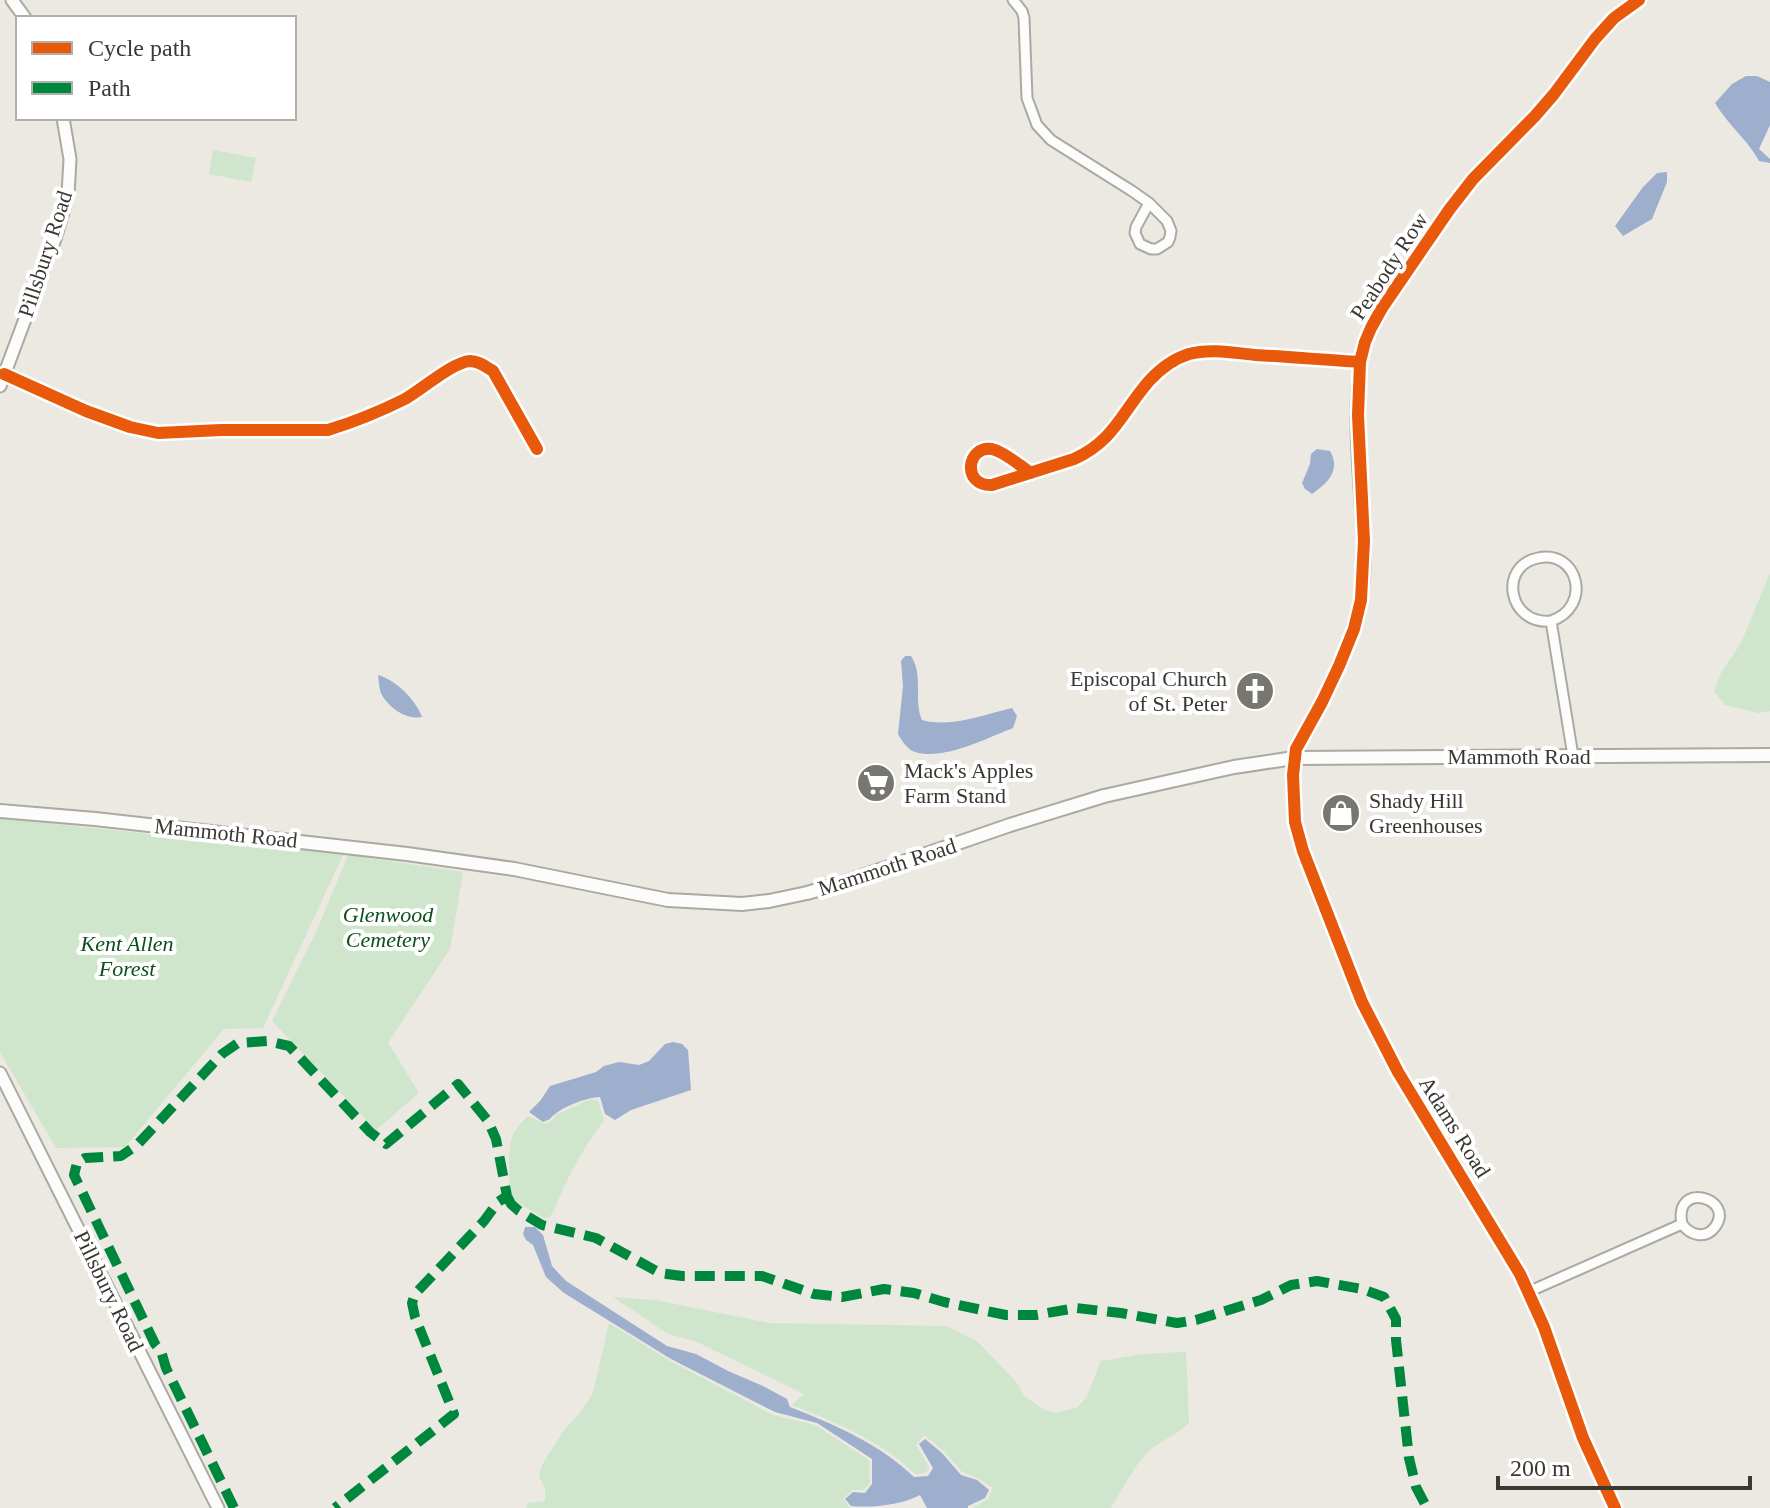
<svg xmlns="http://www.w3.org/2000/svg" width="1770" height="1508" viewBox="0 0 1770 1508" font-family="Georgia,serif">
<rect width="100%" height="100%" fill="#ebe9e1"/>
<path fill="#cfe5cc" d="M 213,150 L 256,158 L 251,182 L 209,174 Z
M 1770,573 L 1770,711 L 1758,713 L 1725,705 L 1714,691 L 1721,673 L 1741,643 Z
M 0,818 L 343,855 L 263,1028 L 224,1029 L 125,1147 L 56,1148 L 0,1052 Z
M 348,855 L 463,872 L 450,949 L 388,1043 L 419,1093 L 376,1130 L 272,1021 L 317,930 Z
M 591,1099 L 598,1101 L 604,1120 C 589,1141 575,1163 564,1187 C 559,1197 556,1207 550,1217 L 544,1218 L 510,1198 C 510,1180 507,1154 512,1137 C 515,1129 522,1122 528,1116 L 545,1124 L 552,1121 L 556,1115 Z
M 613,1297 L 655,1300 L 769,1323 L 946,1326 L 977,1341 L 1017,1383 L 1024,1396 L 1044,1410 L 1056,1413 L 1076,1408 L 1086,1398 L 1101,1361 L 1143,1354 L 1186,1352 L 1189,1423 C 1177,1435 1159,1441 1147,1453 C 1132,1469 1122,1490 1111,1508 L 973,1508 L 988,1499 L 993,1488 L 978,1478 L 962,1472 L 944,1451 L 924,1435 L 916,1445 L 929,1467 L 926,1473 L 915,1474 C 882,1441 835,1422 792,1405 L 804,1394 L 697,1342 L 668,1334 Z
M 609,1323 L 670,1361 L 773,1415 L 815,1425 L 869,1460 L 870,1483 L 864,1490 L 852,1490 L 843,1499 L 850,1508 L 526,1508 L 528,1503 L 545,1501 L 545,1489 L 539,1476 L 542,1465 L 564,1430 L 580,1413 L 593,1393 Z"/>
<path fill="#9eafcd" d="M 1746,76 L 1757,76 L 1770,82 L 1770,125 L 1759,149 L 1770,159 L 1770,163 L 1759,161 C 1747,139 1727,124 1715,103 L 1732,84 Z
M 1667,172 L 1667,182 L 1652,219 L 1623,236 L 1615,226 L 1643,187 L 1657,173 Z
M 1317,449 L 1330,451 C 1341,470 1328,483 1312,494 L 1305,489 L 1302,483 L 1310,464 L 1311,454 Z
M 905,656 L 911,656 C 924,675 913,700 922,720 C 952,728 982,715 1012,708 L 1017,716 L 1013,728 C 987,738 943,761 915,752 C 907,749 902,741 898,734 L 903,686 L 901,661 Z
M 378,675 C 396,680 416,700 422,717 C 407,720 390,709 382,695 C 379,690 379,681 378,675 Z
M 673,1042 L 682,1044 L 688,1050 L 691,1090 L 631,1110 L 615,1120 L 605,1114 L 600,1097 C 587,1097 558,1108 550,1119 L 543,1122 L 529,1112 L 540,1101 L 550,1086 L 596,1072 L 604,1066 L 619,1062 L 639,1065 L 649,1061 L 665,1044 Z
M 525,1227 L 535,1227 L 543,1235 L 552,1266 L 566,1281 L 667,1346 L 696,1354 L 728,1371 L 763,1386 L 787,1399 L 790,1407 C 833,1424 880,1444 914,1477 L 928,1476 L 933,1468 L 919,1444 L 925,1439 L 942,1453 L 961,1475 L 977,1480 L 989,1490 L 985,1498 L 968,1506 L 968,1508 L 927,1508 L 920,1495 C 902,1505 872,1508 851,1506 L 845,1499 L 853,1492 L 865,1493 L 872,1484 L 872,1459 L 817,1423 L 775,1412 L 671,1359 L 564,1293 L 546,1277 L 533,1245 L 526,1240 L 523,1234 Z"/>
<g fill="none" stroke-linecap="round" stroke-linejoin="round">
<defs>
<path id="minor" d="M 1013,0 L 1022,11 L 1024,18 L 1027,98 L 1037,125 L 1051,140 L 1132,191 L 1149,203 L 1167,221 L 1171,231 L 1170,237 L 1168,242 L 1157,249 L 1151,249 L 1140,244 L 1135,233 L 1136,227 L 1149,203
M 4,374 L 86,411 L 130,427 L 158,433 L 221,430 L 328,430 C 354,422 381,411 405,399 C 421,390 453,362 470,361 C 479,361 486,367 493,371 L 537,449
M 1031,473 C 1020,466 1005,452 992,449 C 967,445 961,486 992,485 L 1074,459 C 1114,441 1122,412 1149,381 C 1160,369 1173,359 1189,354 C 1210,348 1235,353 1256,355 C 1291,357 1326,360 1360,362
M 1551,621 C 1508,625 1498,566 1538,558 C 1578,549 1593,607 1551,621 L 1573,756
M 1294,758 L 1293,800 L 1297,832 L 1339,947 L 1362,1002 L 1398,1072 L 1520,1274 L 1544,1327 L 1583,1438 L 1615,1508
M 1528,1292 L 1682,1224 C 1690,1235 1705,1240 1715,1227 C 1736,1198 1673,1180 1682,1224"/>
<path id="tertiary" d="M 12,0 L 25,18
M 0,386 L 55,239 L 68,195 L 70,159 L 63,118
M 1294,758 C 1299,738 1312,722 1321,704 C 1338,673 1353,637 1360,602 C 1366,575 1364,546 1362,518 C 1359,468 1353,409 1361,360 C 1366,327 1386,302 1405,275 C 1427,242 1449,207 1475,177 C 1499,150 1527,125 1550,98 C 1580,63 1600,25 1639,0
M 0,1073 L 218,1508"/>
<path id="secondary" d="M 0,811 L 95,819 L 407,854 L 514,869 L 668,900 L 742,904 L 769,901 L 807,893 L 845,882 L 1010,825 L 1104,796 L 1234,767 L 1294,758 L 1770,755"/>
</defs>
<use href="#minor" stroke="#aaa9a2" stroke-width="13"/>
<use href="#tertiary" stroke="#aaa9a2" stroke-width="15"/>
<use href="#secondary" stroke="#aaa9a2" stroke-width="16"/>
<use href="#minor" stroke="#fcfcfa" stroke-width="9"/>
<use href="#tertiary" stroke="#fcfcfa" stroke-width="11"/>
<use href="#secondary" stroke="#fcfcfa" stroke-width="12"/>
<path stroke="#00873e" stroke-width="10" stroke-dasharray="20 10" stroke-linecap="butt" d="M 507,1196 L 511,1204 L 519,1211 L 542,1225 L 596,1238 L 660,1273 L 682,1276 L 762,1276 L 814,1294 L 842,1297 L 884,1289 L 914,1293 L 944,1302 L 1006,1315 L 1036,1315 L 1076,1308 L 1121,1313 L 1177,1323 L 1196,1320 L 1261,1300 L 1291,1285 L 1317,1281 L 1362,1289 L 1384,1297 L 1396,1319 L 1396,1340 L 1409,1458 L 1416,1487 L 1427,1508
M 234,1508 L 166,1368 L 161,1351 L 155,1344 L 74,1175 L 77,1163 L 85,1158 L 121,1156 L 137,1145 L 222,1054 L 238,1043 L 267,1041 L 289,1046 L 370,1132 L 386,1144 L 458,1084 L 488,1121 L 496,1139 L 507,1196 L 498,1202 L 484,1221 L 415,1294 L 412,1303 L 415,1317 L 454,1414 L 335,1508"/>
<defs>
<path id="cycleway" d="M 4,374 L 86,411 L 130,427 L 158,433 L 221,430 L 328,430 C 354,422 381,411 405,399 C 421,390 453,362 470,361 C 479,361 486,367 493,371 L 537,449
M 1031,473 C 1020,466 1005,452 992,449 C 967,445 961,486 992,485 L 1074,459 C 1114,441 1122,412 1149,381 C 1160,369 1173,359 1189,354 C 1210,348 1235,353 1256,355 C 1291,357 1326,360 1360,362
M 1615,1508 L 1583,1438 L 1544,1327 L 1520,1274 L 1398,1072 L 1362,1002 L 1303,851 L 1295,822 L 1293,775 L 1296,749 L 1322,702 L 1339,666 L 1354,629 L 1361,600 L 1364,541 L 1358,415 L 1360,362 L 1365,342 L 1371,328 L 1382,308 L 1449,210 L 1473,179 L 1535,116 L 1554,94 L 1595,39 L 1614,18 L 1639,0"/>
</defs>
<use href="#cycleway" stroke="#fff" stroke-width="17"/>
<use href="#cycleway" stroke="#e8590c" stroke-width="12"/>
</g>
<defs>
<symbol id="church-disc" viewBox="-11 -11 22 22"><circle r="9.5" fill="#787670" stroke="#fff"/><path d="M-1.2-6h2.4v3.5h3.3v2.4h-3.3V6h-2.4V-.1h-3.3v-2.4h3.3Z" fill="#fff"/></symbol>
<symbol id="supermarket-disc" viewBox="-11 -11 22 22"><circle r="9.5" fill="#787670" stroke="#fff"/><path d="M-6-5.5h2.5l.6 2H6L4.5 2H-2.5L-4.4-4H-6ZM-1.5 3.2a1.3 1.3 0 1 0 .1 0ZM3 3.2a1.3 1.3 0 1 0 .1 0Z" fill="#fff"/></symbol>
<symbol id="shop-disc" viewBox="-11 -11 22 22"><circle r="9.5" fill="#787670" stroke="#fff"/><path d="M-5-2.5h2.3a2.7 3.5 0 0 1 5.4 0H5L5.5 6h-11ZM-1.5-2.5h3a1.5 2.3 0 0 0-3 0Z" fill="#fff"/></symbol>
</defs>
<g fill-rule="evenodd">
<use href="#church-disc" x="1233" y="669" width="44" height="44"/>
<use href="#supermarket-disc" x="854" y="761" width="44" height="44"/>
<use href="#shop-disc" x="1319" y="791" width="44" height="44"/>
</g>
<g text-anchor="middle" dominant-baseline="central" stroke-width="8" stroke-linejoin="round" paint-order="stroke">
<g font-size="22" fill="#3a3833" stroke="#fff">
<text transform="translate(45 254) rotate(-72)">Pillsbury Road</text>
<text transform="translate(1389 266) rotate(-57)">Peabody Row</text>
<text x="1519" y="756">Mammoth Road</text>
<text transform="translate(226 833) rotate(6)">Mammoth Road</text>
<text transform="translate(887 867) rotate(-18)">Mammoth Road</text>
<text transform="translate(1455 1127) rotate(58)">Adams Road</text>
<text transform="translate(109 1291) rotate(64)">Pillsbury Road</text>
</g>
<g font-size="22" fill="#3a3833" stroke="#fff" text-anchor="start">
<text x="1227" y="678" text-anchor="end">Episcopal Church<tspan x="1227" dy="25">of St. Peter</tspan></text>
<text x="904" y="770">Mack's Apples<tspan x="904" dy="25">Farm Stand</tspan></text>
<text x="1369" y="800">Shady Hill<tspan x="1369" dy="25">Greenhouses</tspan></text>
</g>
<g font-size="22" font-style="italic" fill="#0b4f1b" stroke="#fff">
<text x="388" y="914">Glenwood<tspan x="388" dy="25">Cemetery</tspan></text>
<text x="127" y="943">Kent Allen<tspan x="127" dy="25">Forest</tspan></text>
</g>
</g>
<rect x="16" y="16" width="280" height="104" fill="#ffffff" stroke="#b0afad" stroke-width="2"/>
<rect x="32" y="42" width="40" height="12" fill="#e8590c" stroke="#b0afad" stroke-width="2"/>
<text x="88" y="56" font-size="24" fill="#3a3833">Cycle path</text>
<rect x="32" y="82" width="40" height="12" fill="#00873e" stroke="#b0afad" stroke-width="2"/>
<text x="88" y="96" font-size="24" fill="#3a3833">Path</text>
<path d="M1498 1476v12h252v-12" fill="none" stroke="#3a3833" stroke-width="4"/>
<text x="1510" y="1476" font-size="24" fill="#3a3833" stroke="#ffffff" stroke-width="6" paint-order="stroke">200 m</text>
</svg>
